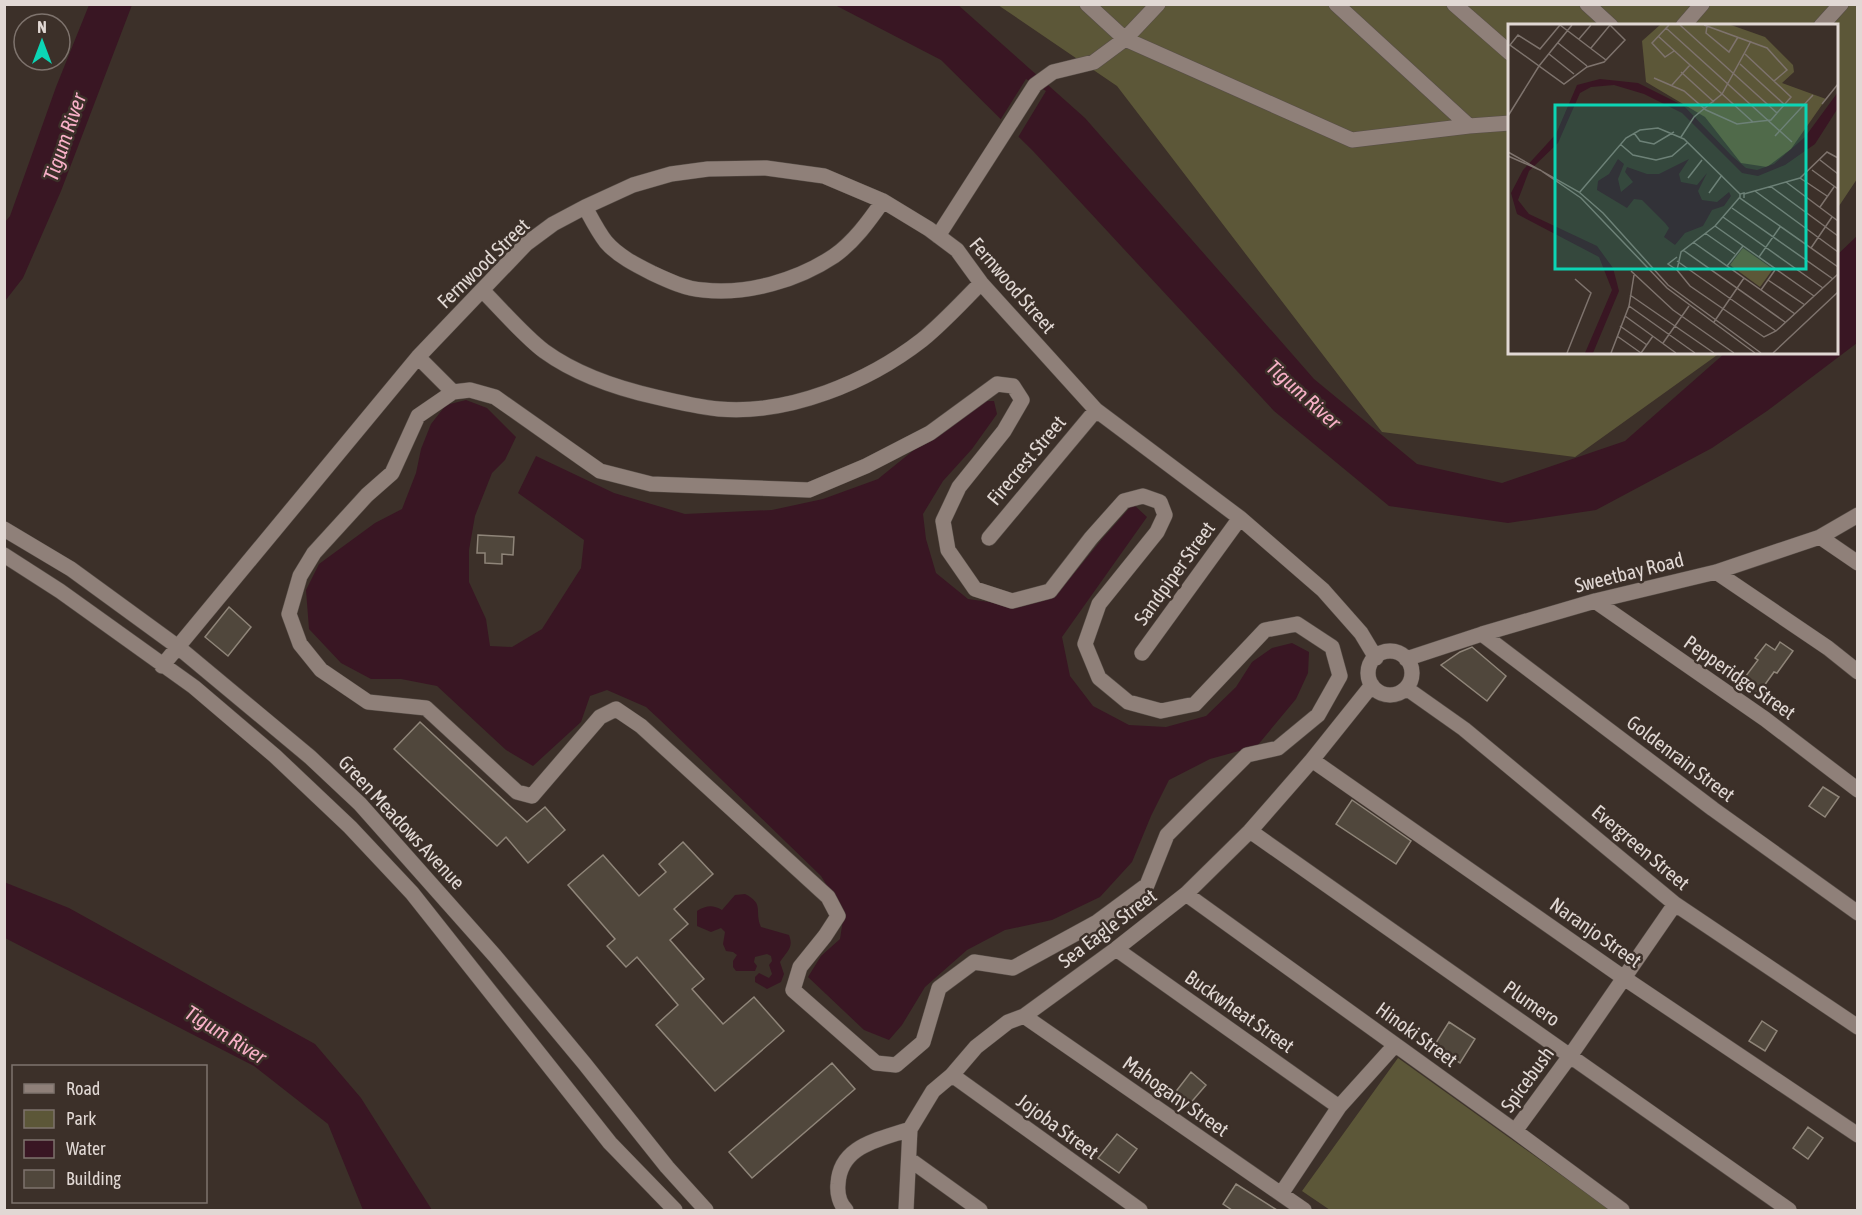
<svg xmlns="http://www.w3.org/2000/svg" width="1862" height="1215" viewBox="0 0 1862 1215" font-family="'Asap Condensed',sans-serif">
<rect width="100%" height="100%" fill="#3c3029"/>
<path fill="#5c5738" d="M 998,5 L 1857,5 L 1857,179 L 1837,209 L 1836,26 L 1510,26 L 1510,352 L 1720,353 L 1575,457 L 1382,432 L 1117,86 Z
M 1398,1058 L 1610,1210 L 1330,1210 L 1302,1191 Z"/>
<path fill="#391623" d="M 957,4 L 1085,118 L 1314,379 L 1417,464 L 1502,483 L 1625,441 L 1725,353 L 1836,352 L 1837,255 L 1857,236 L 1857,343 L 1767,411 L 1712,448 L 1596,510 L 1508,523 L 1389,506 L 1274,411 L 1033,151 L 941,60 L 835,5 Z
M 89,5 L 132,5 L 61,191 L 23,278 L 5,301 L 5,222 L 10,216 L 56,87 Z
M 466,400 L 487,408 L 516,437 L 505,460 L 492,473 L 475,516 L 469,550 L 469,582 L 486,619 L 490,646 L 512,647 L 542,629 L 581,568 L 584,540 L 518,493 L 536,456 L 614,493 L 685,514 L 772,510 L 823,499 L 878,479 L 925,441 L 981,401 L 994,401 L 997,414 L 972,449 L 943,481 L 923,514 L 926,539 L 936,573 L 968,599 L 1017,606 L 1058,593 L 1102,539 L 1133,504 L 1147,517 L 1062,637 L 1070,676 L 1093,706 L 1129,725 L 1166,727 L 1206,716 L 1236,687 L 1252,662 L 1272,648 L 1292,643 L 1309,652 L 1308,673 L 1296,699 L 1257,746 L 1210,759 L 1169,780 L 1151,816 L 1132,862 L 1100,897 L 1052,920 L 1005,930 L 967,950 L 925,987 L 902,1025 L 889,1040 L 864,1030 L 808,977 L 821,956 L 840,939 L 844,913 L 821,876 L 659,719 L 646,707 L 607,690 L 590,696 L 581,722 L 533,766 L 506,750 L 437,686 L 401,679 L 371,679 L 341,663 L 309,629 L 306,590 L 319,564 L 375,523 L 402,509 L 416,473 L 421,449 L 431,424 L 446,405 Z
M 4,882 L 69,908 L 315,1044 L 361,1098 L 432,1210 L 363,1210 L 328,1124 L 254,1066 L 5,938 Z
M 745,894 C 765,904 754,911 761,927 L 789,935 C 794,948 787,951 780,962 L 784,974 L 781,982 L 767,989 L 755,982 L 755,977 L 759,973 L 769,978 L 772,974 L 769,965 L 772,961 L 771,956 L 767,954 L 755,957 L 754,962 L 757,966 L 755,971 L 736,971 L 733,967 L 733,961 L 737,955 L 733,952 L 726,951 L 723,944 L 725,932 L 721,928 L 711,932 L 697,926 L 697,911 C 707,905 713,905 722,910 L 735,895 Z"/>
<path fill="#3c3029" d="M 1026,79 L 1046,91 L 1017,139 L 999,122 Z"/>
<path fill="#50473c" stroke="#8f8579" stroke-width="1.5" d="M 478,535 L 514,537 L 513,555 L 502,554 L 502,564 L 485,563 L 485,553 L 477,553 Z
M 229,607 L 251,627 L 228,656 L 205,637 Z
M 1780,642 L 1793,651 L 1777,673 L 1774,672 L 1756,697 L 1739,685 L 1758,660 L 1755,658 L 1766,644 L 1775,650 Z
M 1472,647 L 1506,676 L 1487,701 L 1441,665 L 1460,652 Z
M 420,722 L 527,822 L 545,807 L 565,830 L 528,863 L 506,837 L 497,846 L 394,749 Z
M 1823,787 L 1839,797 L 1825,817 L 1809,806 Z
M 1352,800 L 1411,841 L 1396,864 L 1336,824 Z
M 683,842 L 713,874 L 674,909 L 688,924 L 670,940 L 704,979 L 692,989 L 723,1024 L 754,997 L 784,1031 L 715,1091 L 656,1025 L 678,1005 L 637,957 L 626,967 L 607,946 L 615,939 L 568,885 L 603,855 L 639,896 L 666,872 L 659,864 Z
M 1762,1021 L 1777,1031 L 1765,1051 L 1749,1041 Z
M 1449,1022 L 1475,1039 L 1460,1063 L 1434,1046 Z
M 832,1063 L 855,1089 L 752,1178 L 729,1152 Z
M 1191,1072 L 1206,1085 L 1188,1106 L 1174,1094 Z
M 1808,1127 L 1823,1138 L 1808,1159 L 1793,1148 Z
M 1117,1134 L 1137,1149 L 1119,1173 L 1098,1158 Z
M 1236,1184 L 1277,1210 L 1232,1210 L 1223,1204 Z"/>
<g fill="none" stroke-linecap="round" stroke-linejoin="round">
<defs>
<path id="street" d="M 1087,4 L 1125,39 L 1352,140 L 1469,126
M 1336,4 L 1469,126 L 1510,123
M 1454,4 L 1510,53
M 1587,4 L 1611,26
M 1683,26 L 1702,4
M 1821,26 L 1841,4
M 585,207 C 591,218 598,232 606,242 C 618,256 636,265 652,273 C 667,280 686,289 703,290 C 748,295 798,280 834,256 C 854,242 869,221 883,201
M 938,236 L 1035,85 L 1053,72 L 1094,62 L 1125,39 L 1158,4
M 482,290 C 500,308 524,336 544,351 C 577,375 616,388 656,397 C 677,402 698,407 719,409 C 789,415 868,382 922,340 C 943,323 962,302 981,283
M 418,357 L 453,392 L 470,390 L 495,397 L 600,471 L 651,484 L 809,490 L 866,466 L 930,433 L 997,384 L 1013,386 L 1022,400 L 1004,431 L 959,487 L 943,521 L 948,550 L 975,589 L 1012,601 L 1050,591 L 1091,538 L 1124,501 L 1143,496 L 1160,502 L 1165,515 L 1157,532 L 1099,604 L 1085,644 L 1099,678 L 1128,702 L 1161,711 L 1195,704 L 1265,630 L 1297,624 L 1332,647 L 1340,676 L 1318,715 L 1278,748 L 1247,755 L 1167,835 L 1147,885 L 1097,922 L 1013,968 L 974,962 L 939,988 L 923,1042 L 896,1065 L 876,1063 L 793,990 L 800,967 L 825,936 L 838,916 L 828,897 L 641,726 L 616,709 L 600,717 L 532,796 L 517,792 L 426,708 L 368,702 L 321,670 L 300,644 L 289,614 L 300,576 L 314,553 L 367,495 L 392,473 L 418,416 L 453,392
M 4,529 L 71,569 L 178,647 L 310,757 L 360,804 L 495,956 L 584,1063 L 667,1167 L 706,1210
M 1820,537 L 1858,563
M 989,538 L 1096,410
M 4,555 L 60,591 L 194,687 L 275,756 L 350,827 L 412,893 L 610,1143 L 675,1210
M 1716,572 L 1828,648 L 1858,672
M 1595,601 L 1765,719 L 1858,790
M 1482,634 L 1713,809 L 1858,913
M1368 673a22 22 0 1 1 44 0a22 22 0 1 1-44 0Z
M 1142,653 L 1240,518
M 1406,659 L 1482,634 L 1595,601 L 1716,572 L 1820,537 L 1858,515
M 162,666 L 418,357 L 526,244 L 553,224 L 585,207 L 633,185 L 671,174 L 708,169 L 766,168 L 824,176 L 883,201 L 929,229 L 957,250 L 981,283 L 1096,410 L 1240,518 L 1323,590 L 1361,633 L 1376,658
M 1406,688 L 1464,729 L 1675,904 L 1858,1027
M 1312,760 L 1624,978 L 1858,1135
M 1250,831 L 1789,1210
M 1186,894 L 1515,1131 L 1622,1210
M 1116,949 L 1339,1107
M 1024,1016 L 1304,1210
M 952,1075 L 1140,1210
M 1515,1131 L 1570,1056 L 1675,904
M 909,1159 L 980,1210
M 1281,1194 L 1339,1107 L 1395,1045
M 846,1210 C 840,1204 837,1194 838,1184 C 840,1145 879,1140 910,1129
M 906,1210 L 910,1129 L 933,1091 L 952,1075 L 976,1047 L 1008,1022 L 1024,1016 L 1116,949 L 1186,894 L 1250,831 L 1312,760 L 1372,685"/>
</defs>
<use href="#street" stroke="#584e48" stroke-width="16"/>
<use href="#street" stroke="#8f8079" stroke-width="15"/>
</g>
<g text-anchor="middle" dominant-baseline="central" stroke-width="5" stroke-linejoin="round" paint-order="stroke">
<g font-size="20" fill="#e1d8d4" stroke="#3c3029">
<text transform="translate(483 263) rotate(-44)">Fernwood Street</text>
<text transform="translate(1013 285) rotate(49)">Fernwood Street</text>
<text transform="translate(1026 460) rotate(-50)">Firecrest Street</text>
<text transform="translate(1629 572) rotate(-14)">Sweetbay Road</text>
<text transform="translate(1174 573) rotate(-54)">Sandpiper Street</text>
<text transform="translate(1740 677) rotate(35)">Pepperidge Street</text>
<text transform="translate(1681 758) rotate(37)">Goldenrain Street</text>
<text transform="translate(402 822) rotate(47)">Green Meadows Avenue</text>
<text transform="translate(1641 847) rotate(40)">Evergreen Street</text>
<text transform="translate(1107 928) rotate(-37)">Sea Eagle Street</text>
<text transform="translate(1596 932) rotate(35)">Naranjo Street</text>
<text transform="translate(1532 1003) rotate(35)">Plumero</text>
<text transform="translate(1240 1011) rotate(35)">Buckwheat Street</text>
<text transform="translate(1417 1034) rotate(36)">Hinoki Street</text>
<text transform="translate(1527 1079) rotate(-54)">Spicebush</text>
<text transform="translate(1176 1096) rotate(35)">Mahogany Street</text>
<text transform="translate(1058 1126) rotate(36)">Jojoba Street</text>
</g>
<g font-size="21" font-style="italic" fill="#f8b0c7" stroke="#3c3029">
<text transform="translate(64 137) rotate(-71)">Tigum River</text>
<text transform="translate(1304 394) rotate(42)">Tigum River</text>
<text transform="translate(226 1034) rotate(32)">Tigum River</text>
</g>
</g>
<g transform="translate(1508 24)">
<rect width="330" height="330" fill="#3c3029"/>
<path d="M 152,1 L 223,1 L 257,13 L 285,41 L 286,48 L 274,59 L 318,75 L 283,125 L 259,143 L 233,139 L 197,93 L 138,58 L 134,17 ZM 235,224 L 265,245 L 252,263 L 222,241 Z" fill="#5c5738"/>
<path d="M 92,55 L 130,59 L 176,82 L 224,132 L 238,144 L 249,146 L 266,140 L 297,113 L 330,68 L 330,84 L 307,120 L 277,141 L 250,152 L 234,149 L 174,89 L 136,70 L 106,61 L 83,63 L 72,69 L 50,119 L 21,147 L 10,176 L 21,190 L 89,222 L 105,244 L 111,267 L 85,329 L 77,329 L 104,266 L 91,233 L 9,190 L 3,169 L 15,146 L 48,110 L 69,61 ZM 110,135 L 116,140 L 110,155 L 113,168 L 125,158 L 117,148 L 119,143 L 139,150 L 151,150 L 181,135 L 171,150 L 173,158 L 189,161 L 199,149 L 190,167 L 194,176 L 209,178 L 221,168 L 223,172 L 216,182 L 204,186 L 195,202 L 177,209 L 167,221 L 156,213 L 161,204 L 157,199 L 134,176 L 126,175 L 119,184 L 89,166 L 90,157 L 101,150 Z" fill="#391623"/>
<path fill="none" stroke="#7e736d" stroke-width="1.5" d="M 52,1 L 32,25 L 10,11 L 2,21 L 56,60 L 79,43 L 96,38 L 117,16 L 102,1 L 83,24M 52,1 L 98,36M 161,1 L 144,19 L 157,33 L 166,27M 172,1 L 269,89 L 283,73 L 237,30M 196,1 L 259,24 L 279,46 L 266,57M 199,2 L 198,9 L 221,28 L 230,13M 158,4 L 284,118M 150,12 L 245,98 L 263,96 L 269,89M 71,15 L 83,1M 50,19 L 79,42M 41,30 L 66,50M 232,40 L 277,81M 173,48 L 206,78M 146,54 L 176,67 L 198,86 L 229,100 L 245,98M 164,61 L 182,41M 314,80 L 330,60M 0,92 L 31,42 L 64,1M 126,109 L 132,117 L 146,120 L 166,108M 267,112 L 305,71M 173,113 L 186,93 L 214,70 L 243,17M 112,120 L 125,131 L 148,136 L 164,132 L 179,119M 0,128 L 71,168 L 95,189 L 160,261 L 253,329M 0,132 L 32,146 L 73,174 L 159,264 L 247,329M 312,136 L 330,150M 304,146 L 330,165M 180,154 L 194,136M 292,154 L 319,172M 278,158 L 330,197M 262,162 L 330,212M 247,167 L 330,228M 71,169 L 118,114 L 132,106 L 150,104 L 176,115 L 232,170M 201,169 L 214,151M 236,170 L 292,154 L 319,128 L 330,134M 236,174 L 236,169 L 232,170 L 232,174 L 330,243M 312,183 L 326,163M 224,184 L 325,255M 215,193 L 315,264M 207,202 L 306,272M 197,209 L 227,230M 185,218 L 287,290M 303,224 L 324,193M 175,226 L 277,298M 169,233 L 160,240 L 169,246M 251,233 L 272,203M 169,237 L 268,307M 219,242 L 235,222M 169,246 L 182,262 L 256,313 L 268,307 L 330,250M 169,246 L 173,228 L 207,202 L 232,173M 123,247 L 165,286 L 226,329M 260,256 L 297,281M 253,266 L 267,246M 122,271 L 206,329M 121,282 L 187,329M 117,292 L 168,329M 206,298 L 236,254M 112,302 L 139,321M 109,312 L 133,329M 155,319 L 181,282M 59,329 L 83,269 L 67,255M 103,329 L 121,282 L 126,251M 133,329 L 145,312M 265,329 L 330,268"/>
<path fill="#0cd5b5" fill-opacity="0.15" stroke="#0cd5b5" stroke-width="3" d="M 47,81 L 298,81 L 298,245 L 47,245 Z"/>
<rect width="330" height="330" fill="none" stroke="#e1d8d4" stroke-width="3"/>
</g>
<rect width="1862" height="1215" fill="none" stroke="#e1d8d4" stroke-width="12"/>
<rect x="12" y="1065" width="195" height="138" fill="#3c3029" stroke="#7e736d" stroke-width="1.5"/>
<rect x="24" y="1084" width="30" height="9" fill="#8f8079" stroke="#7e736d" stroke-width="1.5"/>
<text x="66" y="1095" font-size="18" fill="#e1d8d4">Road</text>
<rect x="24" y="1110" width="30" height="18" fill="#5c5738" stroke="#7e736d" stroke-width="1.5"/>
<text x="66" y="1125" font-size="18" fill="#e1d8d4">Park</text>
<rect x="24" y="1140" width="30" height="18" fill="#391623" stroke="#7e736d" stroke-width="1.5"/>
<text x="66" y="1155" font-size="18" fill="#e1d8d4">Water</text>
<rect x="24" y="1170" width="30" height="18" fill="#50473c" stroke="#7e736d" stroke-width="1.5"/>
<text x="66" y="1185" font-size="18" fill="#e1d8d4">Building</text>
<g transform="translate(42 42)"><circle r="28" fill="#3c3029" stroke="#7e736d" stroke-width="1.5"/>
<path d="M0-4.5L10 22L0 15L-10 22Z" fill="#0cd5b5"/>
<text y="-9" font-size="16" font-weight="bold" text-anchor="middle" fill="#e1d8d4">N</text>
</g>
</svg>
